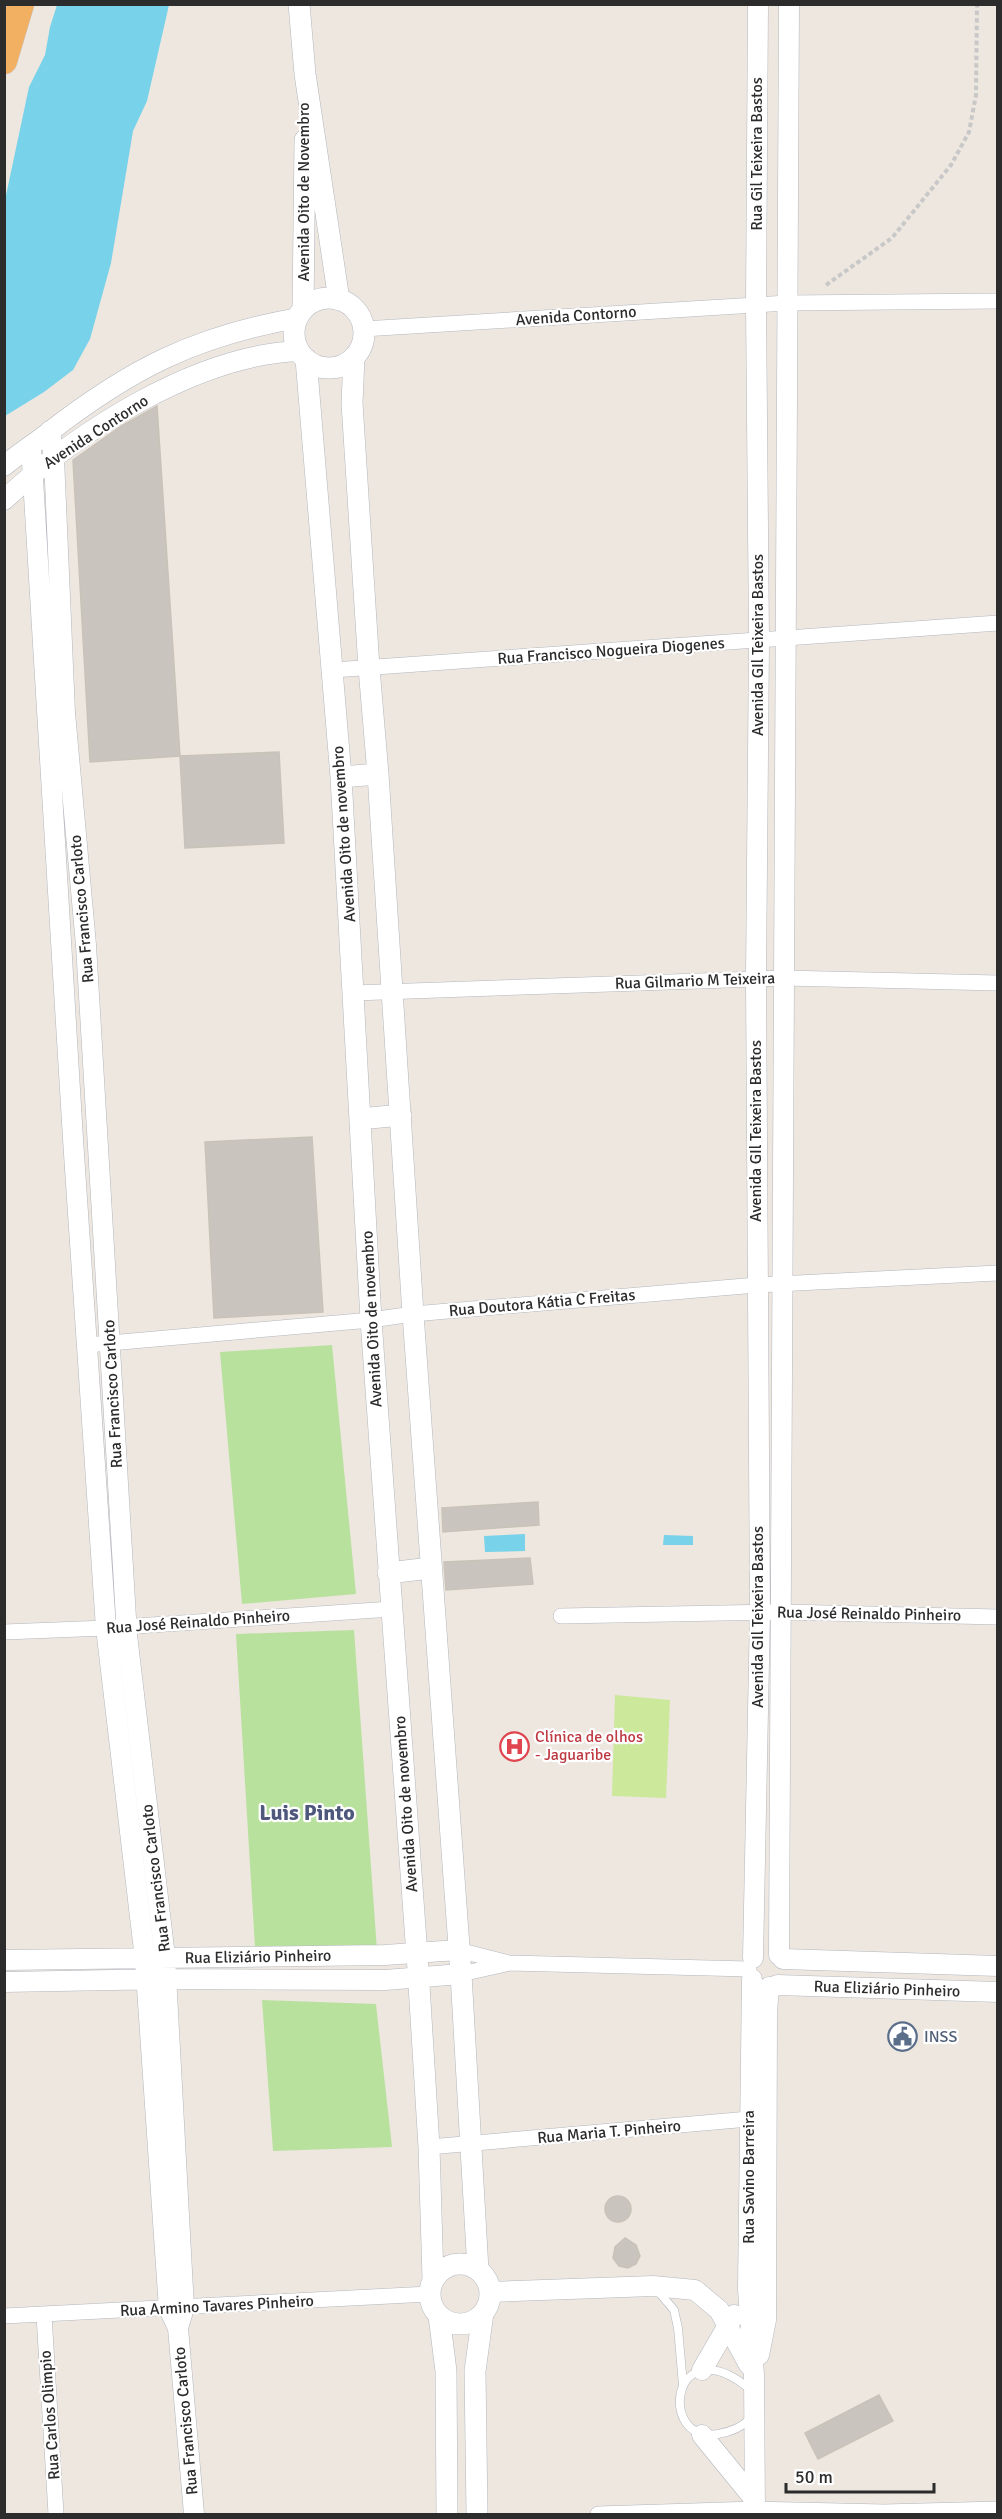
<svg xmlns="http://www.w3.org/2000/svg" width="1002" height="2519" viewBox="0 0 1002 2519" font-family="Signika,sans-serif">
<rect width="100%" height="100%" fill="#ede7df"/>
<path fill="#b9e19e" d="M 332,1345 L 356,1594 L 242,1604 L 220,1352 Z
M 354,1630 L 377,1950 L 255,1947 L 236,1634 Z
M 262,2000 L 376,2004 L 392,2147 L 273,2151 Z"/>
<path fill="#cbe89b" d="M 615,1695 L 670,1700 L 666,1798 L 612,1796 Z"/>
<path fill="#77d2ea" d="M 57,5 L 169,5 L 147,101 L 133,131 L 111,263 L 90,339 L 73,370 L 44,392 L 5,416 L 5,200 L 29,87 L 45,55 L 50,27 Z
M 525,1534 L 525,1551 L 485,1552 L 484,1536 Z
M 664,1535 L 693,1536 L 693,1545 L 663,1545 Z"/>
<path fill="#c9c5be" stroke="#c9c2b9" stroke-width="1.5" d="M 157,406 L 180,756 L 90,762 L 73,460 L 120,427 Z
M 279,752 L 284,843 L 185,848 L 180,756 Z
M 312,1137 L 323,1312 L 214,1318 L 205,1142 Z
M 538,1502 L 539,1525 L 443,1532 L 442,1508 Z
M 530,1558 L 533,1584 L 446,1590 L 444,1562 Z
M605 2209a13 13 0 1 1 26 0a13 13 0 1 1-26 0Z
M 625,2238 L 636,2245 L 640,2256 L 636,2264 L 628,2268 L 619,2266 L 613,2258 L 615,2247 Z
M 879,2395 L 893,2421 L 818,2459 L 805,2433 Z"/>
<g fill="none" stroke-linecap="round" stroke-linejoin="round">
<defs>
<path id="service" d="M 658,2291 L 674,2310 L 678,2328 L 683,2385
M 750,2419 C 742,2427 730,2432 718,2434 C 656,2445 671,2322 752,2391"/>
<path id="minor" d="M 363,329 L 788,303 L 998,301
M 333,670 L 998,623
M 354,993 L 783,978 L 998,983
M 87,1345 L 371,1320 L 413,1314 L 757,1285 L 998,1273
M 561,1616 L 782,1612 L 998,1617
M 4,1632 L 106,1628 L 392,1609
M 458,1950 L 509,1963 L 749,1969
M 461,1974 L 506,1964
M 429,2147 L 749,2119
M 44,2315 L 56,2514
M 4,2316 L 429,2294
M 598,2514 L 755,2509 L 884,2512 L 998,2509"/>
<path id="tertiary" d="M 50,431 L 54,458 L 65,713 L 86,945 L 127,1635 L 165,1957 L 184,2308 L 178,2328 L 194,2514
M 31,446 L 73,1139 L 106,1628 L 145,1959 L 169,2309 L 178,2328
M 4,466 C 18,454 34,444 48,433 C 130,369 195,336 298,318
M 4,500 C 78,431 196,355 299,351
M 779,1955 L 789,4
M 753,1958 L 760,1612 L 756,979 L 759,641 L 756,304 L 758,4
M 783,1959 L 998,1966
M 4,1960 L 385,1955 L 458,1950
M 752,1979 L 748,2289 L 754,2375 L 755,2514
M 4,1982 L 167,1979 L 385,1980 L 461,1974
M 777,1985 L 998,1992
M 490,2292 L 653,2286 L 695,2290 L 719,2310 L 749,2365
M 759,2355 L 766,2320 L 767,2013 L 769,1987
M 702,2370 L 734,2315
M 702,2435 L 755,2500"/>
<path id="secondary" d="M 299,4 L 305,74 L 339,300
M294 333a35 35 0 1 1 70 0a35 35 0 1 1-70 0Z
M 303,310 L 305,140
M 354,357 L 352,403 L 369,668 L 378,774 L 413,1314 L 461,1974 L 478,2270
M 306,359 L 341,777 L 371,1320 L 418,1969 L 429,2147 L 433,2279
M 341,777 L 378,774
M 360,1119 L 401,1115
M 388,1573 L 431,1568
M430 2294a30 30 0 1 1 60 0a30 30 0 1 1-60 0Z
M 439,2316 L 446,2371 L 447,2514
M 477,2514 L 475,2371 L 483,2313"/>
<path id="trunk" d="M 4,61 L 21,4"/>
</defs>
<use href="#service" stroke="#b3b6bf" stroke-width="9"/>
<use href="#minor" stroke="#b3b6bf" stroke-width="16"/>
<use href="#tertiary" stroke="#b3b6bf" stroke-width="21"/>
<use href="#secondary" stroke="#b3b6bf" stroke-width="22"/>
<use href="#trunk" stroke="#c8c8c8" stroke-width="27"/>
<path stroke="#c8c8c8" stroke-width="4" stroke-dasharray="4.5 3" stroke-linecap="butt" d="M 826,285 L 892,238 L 951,165 L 969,132 L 976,95 L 977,4"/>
<use href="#service" stroke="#fff" stroke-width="8"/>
<use href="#minor" stroke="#fff" stroke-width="15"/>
<use href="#tertiary" stroke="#fff" stroke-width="20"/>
<use href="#secondary" stroke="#fff" stroke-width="21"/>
<use href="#trunk" stroke="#f2b063" stroke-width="26"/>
</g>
<defs>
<symbol id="hospital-ring" viewBox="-11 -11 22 22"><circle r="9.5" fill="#fff" stroke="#e0444e" stroke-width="1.5"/><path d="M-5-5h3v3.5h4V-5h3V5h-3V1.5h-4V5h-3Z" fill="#e0444e"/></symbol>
<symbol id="civic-ring" viewBox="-11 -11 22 22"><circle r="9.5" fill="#fff" stroke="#5c6f8a" stroke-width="1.5"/><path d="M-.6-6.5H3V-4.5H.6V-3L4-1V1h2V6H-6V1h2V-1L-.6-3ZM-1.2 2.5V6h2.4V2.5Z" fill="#5c6f8a"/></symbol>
</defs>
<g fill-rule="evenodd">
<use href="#hospital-ring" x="498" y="1730" width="33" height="33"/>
<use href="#civic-ring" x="886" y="2020" width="33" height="33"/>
</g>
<g text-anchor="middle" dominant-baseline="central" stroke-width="4.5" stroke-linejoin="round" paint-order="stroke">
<g font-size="16" fill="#2c2c2c" stroke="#fff">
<text transform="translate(757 154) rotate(-90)">Rua Gil Teixeira Bastos</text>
<text transform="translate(304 192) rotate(-90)">Avenida Oito de Novembro</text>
<text transform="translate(576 316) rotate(-4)">Avenida Contorno</text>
<text transform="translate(96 432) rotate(-33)">Avenida Contorno</text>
<text transform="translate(758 645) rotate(-90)">Avenida GIl Teixeira Bastos</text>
<text transform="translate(611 651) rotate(-4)">Rua Francisco Nogueira Diogenes</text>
<text transform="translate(344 834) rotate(-94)">Avenida Oito de novembro</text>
<text transform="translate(82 909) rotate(-95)">Rua Francisco Carloto</text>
<text transform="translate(695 981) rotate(-2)">Rua Gilmario M Teixeira</text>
<text transform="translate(756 1131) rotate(-90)">Avenida GIl Teixeira Bastos</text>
<text transform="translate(542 1303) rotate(-5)">Rua Doutora Kátia C Freitas</text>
<text transform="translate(372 1319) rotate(-93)">Avenida Oito de novembro</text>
<text transform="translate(113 1394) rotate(-93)">Rua Francisco Carloto</text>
<text transform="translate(869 1614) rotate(1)">Rua José Reinaldo Pinheiro</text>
<text transform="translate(758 1617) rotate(-90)">Avenida GIl Teixeira Bastos</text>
<text transform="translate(198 1622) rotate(-4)">Rua José Reinaldo Pinheiro</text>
<text transform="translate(406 1804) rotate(-94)">Avenida Oito de novembro</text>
<text transform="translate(156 1878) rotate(-97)">Rua Francisco Carloto</text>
<text transform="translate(258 1957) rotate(-1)">Rua Eliziário Pinheiro</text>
<text transform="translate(887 1989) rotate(2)">Rua Eliziário Pinheiro</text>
<text transform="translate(609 2132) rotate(-5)">Rua Maria T. Pinheiro</text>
<text transform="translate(749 2177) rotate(-90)">Rua Savino Barreira</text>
<text transform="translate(217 2306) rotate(-3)">Rua Armino Tavares Pinheiro</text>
<text transform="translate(50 2415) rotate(-94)">Rua Carlos Olimpio</text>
<text transform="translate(186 2421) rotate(-95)">Rua Francisco Carloto</text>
</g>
<g font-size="16" fill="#be3a42" stroke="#fff" text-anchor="start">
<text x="535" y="1737">Clínica de olhos<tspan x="535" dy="18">- Jaguaribe</tspan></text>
</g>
<g font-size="16" fill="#4e5e75" stroke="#fff" text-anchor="start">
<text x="924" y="2037">INSS</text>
</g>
<g font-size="22" font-weight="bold" fill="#4e587c" stroke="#fff">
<text x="307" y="1812">Luis Pinto</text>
</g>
</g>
<rect width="1002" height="2519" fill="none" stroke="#2c2c2c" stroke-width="12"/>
<path d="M786 2483v9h148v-9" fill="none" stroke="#2c2c2c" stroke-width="3"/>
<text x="795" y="2483" font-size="18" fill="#2c2c2c" stroke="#ffffff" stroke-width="4.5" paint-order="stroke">50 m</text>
</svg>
